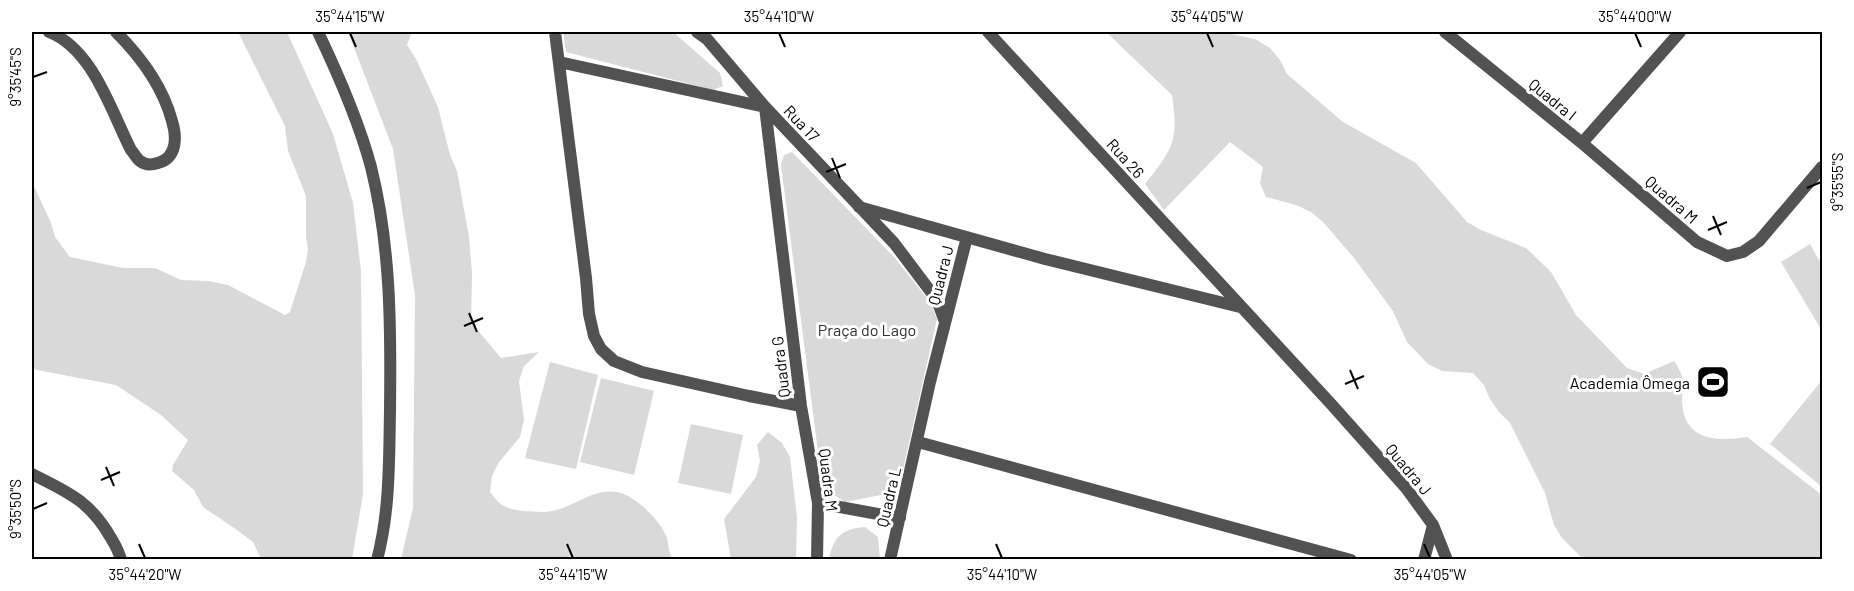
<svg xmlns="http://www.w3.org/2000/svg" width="1854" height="591" viewBox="0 0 1854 591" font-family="Barlow,sans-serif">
<rect width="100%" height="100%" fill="#fff"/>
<path fill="#d9d9d9" d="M 238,32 L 287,32 L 333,134 L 353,203 L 361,271 L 363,494 L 352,559 L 261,559 L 253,542 L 237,530 L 203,507 L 194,490 L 172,471 L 173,465 L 188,440 L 161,415 L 116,385 L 32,369 L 32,182 L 51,223 L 55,237 L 70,257 L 123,268 L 155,268 L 181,280 L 208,281 L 228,285 L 285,315 L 290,312 L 306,262 L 308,249 L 306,237 L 306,196 L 288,151 L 285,126 Z
M 348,32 L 412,32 L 407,45 L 416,59 L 438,107 L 450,155 L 457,171 L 469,237 L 472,273 L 471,322 L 501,358 L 539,352 L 524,366 L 519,381 L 524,420 L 520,437 L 499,462 L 492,476 L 490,492 C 500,506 506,509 524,511 C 533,511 543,513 552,511 C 574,507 593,488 617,492 C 628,494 637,502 645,508 C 653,516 663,527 667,538 C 669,546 668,552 673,559 L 401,559 L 413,508 L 415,295 L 393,149 Z
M 563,32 L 673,32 L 720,73 L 723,86 L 713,90 L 566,52 Z
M 1106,32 L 1222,32 L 1255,39 L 1270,48 L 1280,60 L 1287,74 L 1343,122 L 1416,163 L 1467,222 L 1481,230 L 1526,248 L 1551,272 L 1576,315 L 1627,368 L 1644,374 L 1674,361 C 1690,384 1679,387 1683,410 C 1689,442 1721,441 1747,437 L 1822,495 L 1822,559 L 1583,559 L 1562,538 L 1554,525 L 1545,493 L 1510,423 L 1499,412 L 1490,399 L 1484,385 L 1473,373 L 1442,371 L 1428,364 L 1407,342 L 1393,311 L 1354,258 L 1323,222 L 1311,212 L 1296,205 L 1266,197 L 1260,183 L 1263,167 L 1230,142 L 1164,210 L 1145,184 C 1173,149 1179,140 1172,95 Z
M 792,152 L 895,258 L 930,302 L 937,319 L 902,474 L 881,495 L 845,502 L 831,493 L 822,483 L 781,165 L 784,155 Z
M 1810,244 L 1822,265 L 1822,331 L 1781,262 Z
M 550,362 L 598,375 L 576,469 L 525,458 Z
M 601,378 L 654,391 L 634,475 L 580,462 Z
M 1822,380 L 1822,487 L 1770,444 Z
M 691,424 L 743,435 L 731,494 L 678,483 Z
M 768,432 L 782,443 L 790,457 L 797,518 L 796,559 L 731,559 L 724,519 L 756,477 L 760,461 L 757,445 Z
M 865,527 L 878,537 L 880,559 L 829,559 C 834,536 842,529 865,527 Z"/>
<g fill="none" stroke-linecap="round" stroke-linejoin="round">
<path stroke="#525252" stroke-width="12" d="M 49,32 C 93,49 111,111 131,150 C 134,153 137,159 140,161 C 145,165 152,165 158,163 C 177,158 177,137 172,121 C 163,87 140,56 116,32
M 555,32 L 586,278 L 589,314 L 594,336 L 601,349 L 614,361 L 642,372 L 749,396 L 801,406
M 697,32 L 707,39 L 765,107 L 894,243 L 937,300 L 945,322
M 988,32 L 1332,405 L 1406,488 L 1433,525 L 1447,560
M 1445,32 L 1582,143 L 1697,242 L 1727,256 L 1743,252 L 1759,241 L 1822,167
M 559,62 L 765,107 L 801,406 L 818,503 L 817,560
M 1582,143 L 1680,32
M 859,207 L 1045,259 L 1240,307
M 918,442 L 1351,560
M 32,474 C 68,492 90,501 111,538 C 115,545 119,551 121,560
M 818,503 L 900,518
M 890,560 L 930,382 L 967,237
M 1424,560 L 1433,525"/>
<path stroke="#525252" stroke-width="12" d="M 318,32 C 338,74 359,122 371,167 C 391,247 391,329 390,411 C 389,461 390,511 377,560"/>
</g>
<path fill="none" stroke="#000" stroke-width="2" d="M 350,33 L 356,47M 779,33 L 785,47M 1207,33 L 1213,47M 1635,33 L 1641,47M 33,77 L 47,72M 832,158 L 840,178M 826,172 L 846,164M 1807,188 L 1821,182M 1713,216 L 1721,235M 1708,230 L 1727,222M 469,313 L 477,332M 464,326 L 483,318M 1350,370 L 1358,389M 1345,384 L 1364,376M 106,467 L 114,486M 101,480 L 120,472M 33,509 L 47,503M 139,544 L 145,558M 567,544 L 573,558M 996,544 L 1002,558M 1424,544 L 1430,558"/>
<defs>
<symbol id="stadium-square" viewBox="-11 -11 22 22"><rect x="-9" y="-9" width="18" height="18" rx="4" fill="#000" stroke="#fff"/><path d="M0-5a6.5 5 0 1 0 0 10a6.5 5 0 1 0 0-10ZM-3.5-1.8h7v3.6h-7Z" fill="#fff"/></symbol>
</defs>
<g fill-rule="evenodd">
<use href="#stadium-square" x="1694" y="363" width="38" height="38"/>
</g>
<g text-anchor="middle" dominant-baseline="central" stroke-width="6" stroke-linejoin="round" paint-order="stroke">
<g font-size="16" fill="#000" stroke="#fff">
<text transform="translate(1553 99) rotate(39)">Quadra I</text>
<text transform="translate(802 123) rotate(47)">Rua 17</text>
<text transform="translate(1126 158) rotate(48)">Rua 26</text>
<text transform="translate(1672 199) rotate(41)">Quadra M</text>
<text transform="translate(940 275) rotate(-76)">Quadra J</text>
<text transform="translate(780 367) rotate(-97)">Quadra G</text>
<text transform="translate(1409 469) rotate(50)">Quadra J</text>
<text transform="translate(829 480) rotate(83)">Quadra M</text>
<text transform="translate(888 497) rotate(-77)">Quadra L</text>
</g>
<g font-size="16" fill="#303030" stroke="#fff">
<text x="867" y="329">Praça do Lago</text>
</g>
<g font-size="16" fill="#000" stroke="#fff" text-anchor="end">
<text x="1690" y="382">Academia Ômega</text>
</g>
</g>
<rect width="1854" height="591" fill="none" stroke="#ffffff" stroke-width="66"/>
<rect x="33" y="33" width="1788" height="525" fill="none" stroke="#000" stroke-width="2"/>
<g font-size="15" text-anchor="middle" fill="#000">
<text x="350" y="22">35°44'15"W</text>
<text x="779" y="22">35°44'10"W</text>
<text x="1207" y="22">35°44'05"W</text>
<text x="1635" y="22">35°44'00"W</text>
<text transform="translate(16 77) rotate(-90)" y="5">9°35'45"S</text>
<text transform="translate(1838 182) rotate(-90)" y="5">9°35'55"S</text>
<text transform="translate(16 509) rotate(-90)" y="5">9°35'50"S</text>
<text x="145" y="580">35°44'20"W</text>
<text x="573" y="580">35°44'15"W</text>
<text x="1002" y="580">35°44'10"W</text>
<text x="1430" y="580">35°44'05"W</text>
</g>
</svg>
